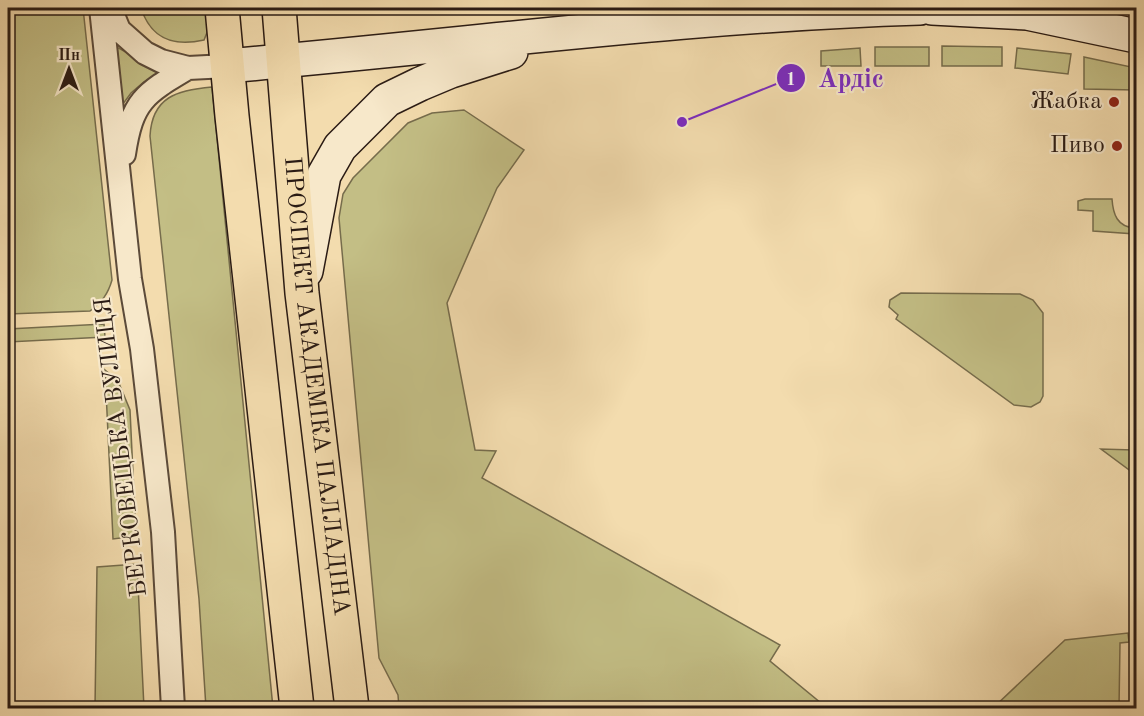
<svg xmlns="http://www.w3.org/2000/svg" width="1144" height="716" viewBox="0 0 1144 716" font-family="'Old Standard TT',serif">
<rect width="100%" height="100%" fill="#f3dcae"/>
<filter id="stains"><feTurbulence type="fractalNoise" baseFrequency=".00333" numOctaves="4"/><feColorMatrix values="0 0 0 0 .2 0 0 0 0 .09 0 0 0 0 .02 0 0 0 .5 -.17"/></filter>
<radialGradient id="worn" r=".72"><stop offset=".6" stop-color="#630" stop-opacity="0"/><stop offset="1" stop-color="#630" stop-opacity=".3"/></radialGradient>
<path fill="#c3be85" stroke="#766c4c" stroke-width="1.5" d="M 8,8 L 83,8 L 112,280 C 108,294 102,302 90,311 L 8,314 Z
M 141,8 L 206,8 L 208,30 L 204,40 C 173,47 151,39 141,8 Z
M 109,42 C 129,56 147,62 171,68 L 144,82 L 131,93 L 117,112 Z
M 942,46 L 1002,47 L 1002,66 L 942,66 Z
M 875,47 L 929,47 L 929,66 L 875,66 Z
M 860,48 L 861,66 L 821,66 L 821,51 Z
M 1017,48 L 1071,54 L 1068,74 L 1015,68 Z
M 1084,57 L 1136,68 L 1136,90 L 1084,89 Z
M 212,87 L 273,708 L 206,708 L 199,599 L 150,136 C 152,97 177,90 212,87 Z
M 464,110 L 524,150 L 497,188 L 447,303 L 475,450 L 496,451 L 482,478 L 780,645 L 770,661 L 827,708 L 399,708 L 398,695 L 379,658 L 339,218 L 343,194 L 353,178 L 408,123 L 432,113 Z
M 1085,199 L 1112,199 C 1113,214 1117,227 1135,228 L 1136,225 L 1136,260 L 1135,234 L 1093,231 L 1093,211 L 1078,210 L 1078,201 Z
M 901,293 L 1020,294 L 1033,300 L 1043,313 L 1043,396 L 1040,402 L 1031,407 L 1014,405 L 896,319 L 898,315 L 889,307 L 890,300 Z
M 104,324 L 105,337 L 8,342 L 8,329 Z
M 105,370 L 118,381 L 130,410 L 136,536 L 113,539 Z
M 1136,422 L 1136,475 L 1101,449 L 1134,450 L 1134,431 Z
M 137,564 L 144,708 L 95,708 L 97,567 Z
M 1128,633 L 1129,642 L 1120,643 L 1119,708 L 993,708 L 1065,640 Z"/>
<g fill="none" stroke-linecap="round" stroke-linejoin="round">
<defs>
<path id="street" d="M 101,8 L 130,279 L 142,349 L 163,532 L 173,708
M 110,8 L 119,30 L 145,53 L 161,61 L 188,68 L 227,66
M 124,154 C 132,101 144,94 188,68"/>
<path id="secondary" d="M 932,8 L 1027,13 L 1136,36
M 227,66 C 458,46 688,15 920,8
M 306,271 L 324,175 L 340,147 L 387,100 L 420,84 L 451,71 L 511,52"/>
<g id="highway">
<path d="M 222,8 L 232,116 L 297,708"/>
<path id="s1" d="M 279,8 L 302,293 L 352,708"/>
</g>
</defs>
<use href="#street" stroke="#5c4b3a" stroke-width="26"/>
<use href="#secondary" stroke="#2a1b14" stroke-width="36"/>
<use href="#highway" stroke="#2a1b14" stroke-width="36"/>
<use href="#street" stroke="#f7e8ca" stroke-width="22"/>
<use href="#secondary" stroke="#f7e8ca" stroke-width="33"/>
<use href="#highway" stroke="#f3dcae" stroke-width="33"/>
</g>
<g fill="#8f2418" stroke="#f7e8ca" stroke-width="2">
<circle cx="1114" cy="102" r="6"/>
<circle cx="1117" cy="146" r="6"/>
</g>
<g text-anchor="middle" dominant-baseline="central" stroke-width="4.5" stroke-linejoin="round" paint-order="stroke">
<g font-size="24" fill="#2a1b14" stroke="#f7e8ca" text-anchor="end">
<text x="1102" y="102">Жабка</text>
<text x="1105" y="146">Пиво</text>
</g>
<g font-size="24" fill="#2a1b14" stroke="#f7e8ca">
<text stroke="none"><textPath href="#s1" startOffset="380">ПРОСПЕКТ АКАДЕМІКА ПАЛЛАДІНА</textPath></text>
<text transform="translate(122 447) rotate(-97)">БЕРКОВЕЦЬКА ВУЛИЦЯ</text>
</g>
</g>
<path fill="none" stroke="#7b2cbf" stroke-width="2" d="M682 122L791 78"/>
<g fill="#7b2cbf" stroke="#f7e8ca" stroke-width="2">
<circle cx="682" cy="122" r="6"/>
<circle cx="791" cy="78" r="15"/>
</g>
<g font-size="18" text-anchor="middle" font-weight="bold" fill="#fff">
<text x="791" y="85">1</text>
</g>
<g font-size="26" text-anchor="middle" font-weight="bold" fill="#7b2cbf" stroke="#f7e8ca" stroke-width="4.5" stroke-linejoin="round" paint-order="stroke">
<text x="851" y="87">Ардіс</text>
</g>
<rect width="1144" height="716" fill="none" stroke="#f3dcae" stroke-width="30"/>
<rect x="9" y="9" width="1126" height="698" fill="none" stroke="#2a1b14" stroke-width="3"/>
<rect x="15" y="15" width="1114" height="686" fill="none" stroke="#2a1b14" stroke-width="1.5"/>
<g transform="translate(69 69)" stroke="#f7e8ca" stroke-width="4.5" paint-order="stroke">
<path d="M0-4.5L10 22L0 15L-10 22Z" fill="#2a1b14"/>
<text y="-9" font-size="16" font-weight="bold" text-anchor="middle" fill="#2a1b14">Пн</text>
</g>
<rect width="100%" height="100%" filter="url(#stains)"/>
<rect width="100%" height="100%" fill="url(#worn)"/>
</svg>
